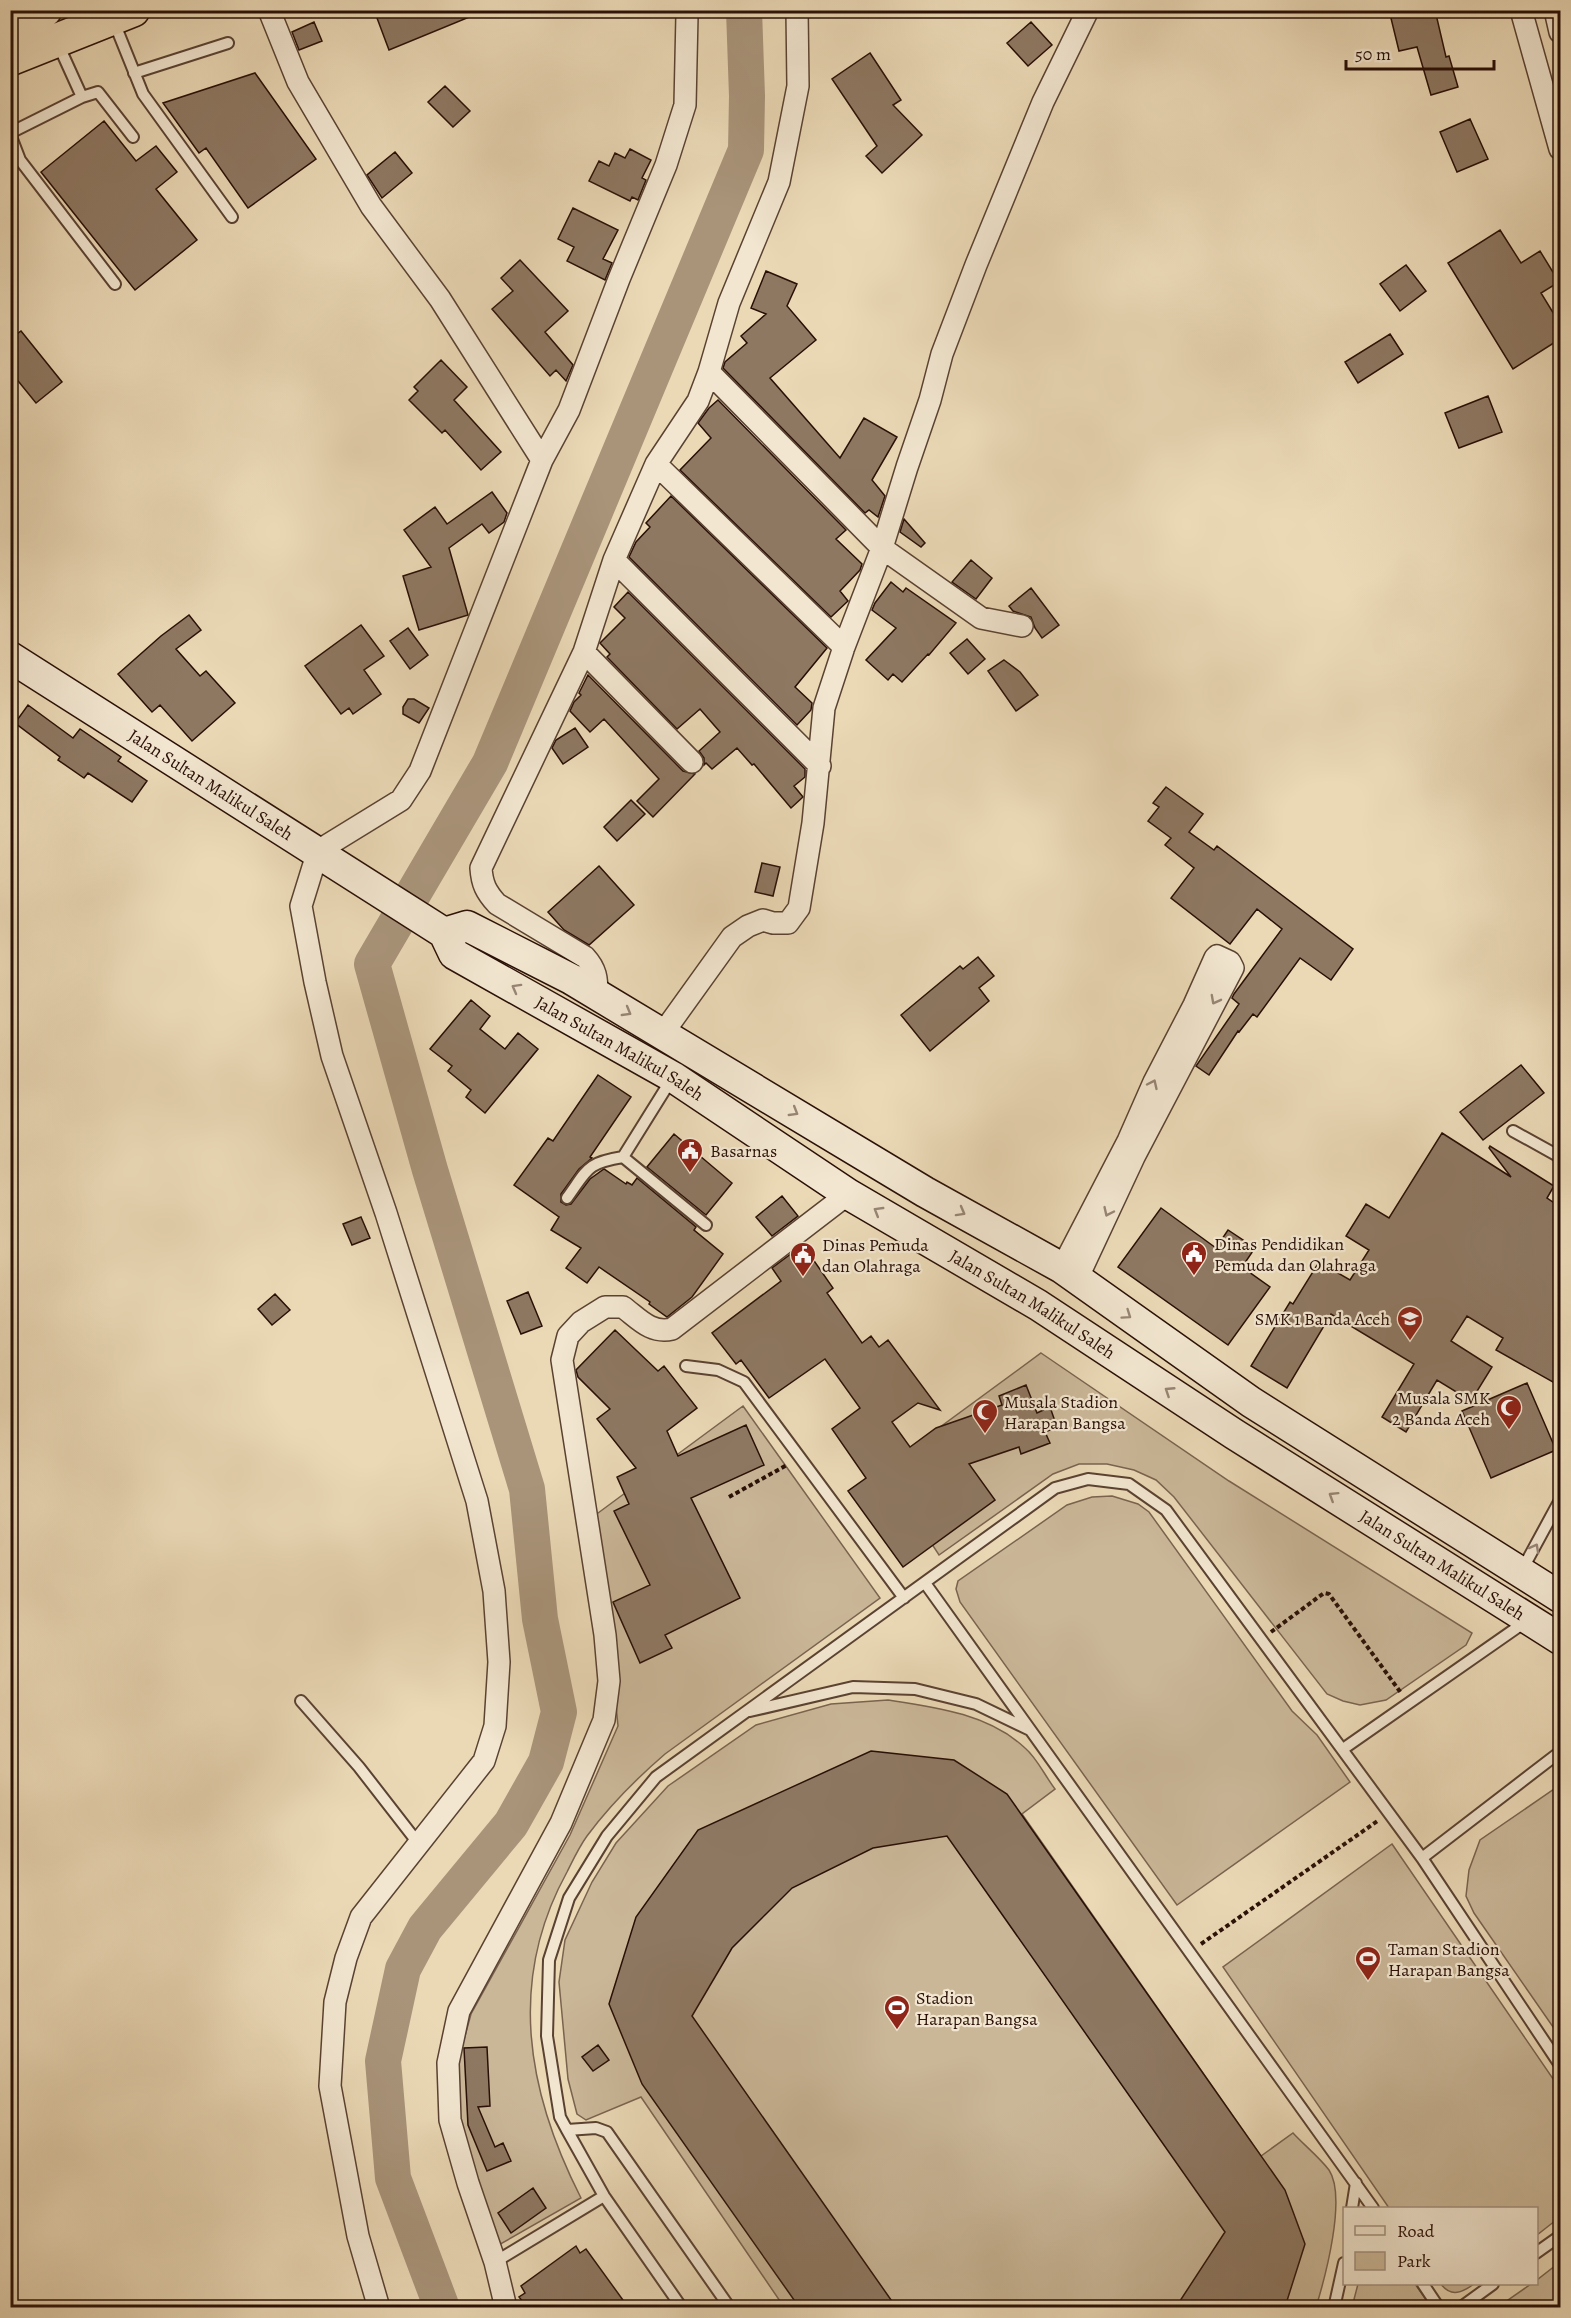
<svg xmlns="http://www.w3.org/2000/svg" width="1571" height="2318" viewBox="0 0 1571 2318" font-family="Alegreya,serif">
<rect width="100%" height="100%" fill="#ebd9b6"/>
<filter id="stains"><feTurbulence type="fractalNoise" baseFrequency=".00333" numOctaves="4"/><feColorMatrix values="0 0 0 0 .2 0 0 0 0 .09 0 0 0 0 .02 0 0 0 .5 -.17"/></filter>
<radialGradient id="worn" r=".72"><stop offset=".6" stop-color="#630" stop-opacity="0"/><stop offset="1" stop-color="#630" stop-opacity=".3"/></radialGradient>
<path fill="#cab798" stroke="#7a634f" stroke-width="1.5" d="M 1041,1353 L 1229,1481 L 1472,1633 L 1466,1645 L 1386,1700 L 1360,1705 L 1343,1701 L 1327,1694 L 1174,1497 L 1156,1480 L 1134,1470 L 1107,1464 L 1079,1464 L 1053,1474 L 939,1555 L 883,1469 Z
M 743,1406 L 880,1598 L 665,1754 C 636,1779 610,1805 587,1836 C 579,1847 573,1860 567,1872 C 507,1981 527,2092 581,2198 L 497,2246 L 467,2151 L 459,2111 L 456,2069 L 471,2014 L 570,1835 L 618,1726 L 606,1605 L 594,1516 Z
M 1112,1496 L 1138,1504 L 1149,1512 L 1292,1711 L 1317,1735 L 1350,1782 L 1177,1905 L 960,1602 L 956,1589 L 958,1581 L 1067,1505 L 1092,1497 Z
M 888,1700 C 935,1707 989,1714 1025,1748 C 1037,1758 1045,1776 1055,1789 L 1022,1814 L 1261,2156 L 1293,2133 C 1304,2145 1319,2157 1329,2170 C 1347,2197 1325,2278 1316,2307 L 784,2307 L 641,2097 L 586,2120 L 577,2114 L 568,2079 L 559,1982 L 565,1940 L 592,1882 L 616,1843 L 668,1786 L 756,1725 L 831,1704 Z
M 1560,1785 L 1560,2037 L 1474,1913 L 1466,1896 L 1469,1870 L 1480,1840 Z
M 1392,1844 L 1560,2089 L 1560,2217 L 1537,2235 L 1536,2208 L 1389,2208 L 1223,1967 Z
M 1560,2262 L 1560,2307 L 1498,2307 L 1531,2284 L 1536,2284 L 1537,2280 Z
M 1358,2284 L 1415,2284 L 1428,2302 L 1429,2307 L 1352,2307 Z
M 1441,2284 L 1474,2284 C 1463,2292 1451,2298 1441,2284 Z"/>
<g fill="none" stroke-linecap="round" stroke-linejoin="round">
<path stroke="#a9947a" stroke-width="36" d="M 442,2308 L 393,2178 L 383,2061 L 403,1969 L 425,1928 L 511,1824 L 546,1762 L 559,1712 L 540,1619 L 527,1489 L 430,1170 L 372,964 L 490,763 L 746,150 L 747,96 L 744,10"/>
</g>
<path fill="#8e7862" stroke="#290f06" stroke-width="1.5" d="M 374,10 L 483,10 L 484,11 L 389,50 Z
M 1389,10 L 1435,10 L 1446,57 L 1449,56 L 1458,87 L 1431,95 L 1417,47 L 1399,51 Z
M 314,22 L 322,41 L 299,50 L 292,32 Z
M 1031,22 L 1052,45 L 1028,66 L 1007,43 Z
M 870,53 L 901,100 L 893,105 L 922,135 L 882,173 L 866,156 L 877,146 L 832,79 Z
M 255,73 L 316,159 L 248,208 L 206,148 L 199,153 L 163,103 Z
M 445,86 L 470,111 L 453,127 L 428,102 Z
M 1470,119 L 1488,159 L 1457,172 L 1440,132 Z
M 104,121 L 136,161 L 156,146 L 177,172 L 156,189 L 197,240 L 135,290 L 41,172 Z
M 630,149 L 651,160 L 642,178 L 646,180 L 638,200 L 632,197 L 630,201 L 589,181 L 599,161 L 609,166 L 615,153 L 625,158 Z
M 395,152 L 412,173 L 382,198 L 367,175 Z
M 573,208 L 618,230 L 603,259 L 612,263 L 605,280 L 567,261 L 574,247 L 558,239 Z
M 1500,230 L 1521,263 L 1540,251 L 1559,282 L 1541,293 L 1560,324 L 1560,339 L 1513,369 L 1448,263 Z
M 520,260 L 568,311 L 545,332 L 573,365 L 566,381 L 556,370 L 550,376 L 492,309 L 513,291 L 501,278 Z
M 1406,265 L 1426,291 L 1400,311 L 1380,284 Z
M 766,271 L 797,284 L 787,306 L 816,340 L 770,378 L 840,458 L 864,418 L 897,437 L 872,480 L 885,496 L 878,517 L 869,510 L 865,513 L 723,368 L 725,362 L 747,343 L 741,336 L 766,314 L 751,308 Z
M 21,331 L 62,382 L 36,403 L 10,371 L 10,339 Z
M 1390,334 L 1403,354 L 1358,383 L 1345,362 Z
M 441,360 L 467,387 L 454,400 L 501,452 L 481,470 L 445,430 L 442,433 L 409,400 L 418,391 L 414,387 Z
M 1488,396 L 1502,432 L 1459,448 L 1445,413 Z
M 718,400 L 846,530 L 836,539 L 862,564 L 860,570 L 840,591 L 848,601 L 831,617 L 680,470 L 711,438 L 698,423 L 709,408 Z
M 492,492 L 507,513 L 504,522 L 489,533 L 482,524 L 449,548 L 468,615 L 419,630 L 403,576 L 431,567 L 404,530 L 435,507 L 447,524 Z
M 671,496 L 827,648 L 795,687 L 812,703 L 811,710 L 797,725 L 629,557 L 636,542 L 650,527 L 646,523 Z
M 904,519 L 925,543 L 921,547 L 900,532 Z
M 971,560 L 992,578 L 976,599 L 952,582 Z
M 891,582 L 903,592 L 906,588 L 956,623 L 929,655 L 928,654 L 902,682 L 893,674 L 888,680 L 866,660 L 896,628 L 872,610 L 875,603 Z
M 1031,588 L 1059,625 L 1042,638 L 1035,628 L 1031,617 L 1013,611 L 1009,606 Z
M 628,592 L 805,769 L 805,777 L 794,786 L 803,797 L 791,808 L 754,764 L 752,765 L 737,748 L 712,769 L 706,763 L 704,765 L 704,758 L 699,751 L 720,732 L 700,709 L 677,729 L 607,657 L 610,654 L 600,643 L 625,618 L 614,607 Z
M 189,615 L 201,630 L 176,649 L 200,676 L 206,671 L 235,703 L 192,741 L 160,705 L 152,712 L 118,674 L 161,636 Z
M 361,625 L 384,656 L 364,670 L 381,694 L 353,714 L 349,708 L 341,714 L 305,666 Z
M 408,628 L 428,655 L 410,669 L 390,641 Z
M 967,639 L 985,659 L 968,674 L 950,653 Z
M 1004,660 L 1020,672 L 1038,695 L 1016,711 L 988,671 Z
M 588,675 L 683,771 L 695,774 L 653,817 L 637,801 L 659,779 L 604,719 L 590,732 L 570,711 L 574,702 L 581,695 L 579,693 Z
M 408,699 L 414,699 L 429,708 L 419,723 L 403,714 L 403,707 Z
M 28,705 L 73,738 L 80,729 L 121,757 L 118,761 L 147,781 L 132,802 L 88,773 L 84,778 L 58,760 L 60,757 L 15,723 Z
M 575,728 L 588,747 L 563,764 L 552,748 L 556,740 Z
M 1166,787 L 1203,814 L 1189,832 L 1214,850 L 1217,846 L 1353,949 L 1331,980 L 1300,958 L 1257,1017 L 1253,1014 L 1239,1032 L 1238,1031 L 1209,1075 L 1196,1066 L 1239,1004 L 1232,998 L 1234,994 L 1282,929 L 1257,909 L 1230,944 L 1171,898 L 1194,868 L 1165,845 L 1171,838 L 1148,821 L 1159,807 L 1153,803 Z
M 631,800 L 645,814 L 617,841 L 604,827 Z
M 762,863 L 780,867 L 773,896 L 755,892 Z
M 599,866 L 634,905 L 589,945 L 564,930 L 548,912 Z
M 978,957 L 994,976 L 979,988 L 989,1001 L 930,1051 L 901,1015 L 960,966 L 963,969 Z
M 471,1000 L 490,1016 L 480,1029 L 505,1049 L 518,1033 L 538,1049 L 485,1113 L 466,1097 L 471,1090 L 448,1071 L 452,1066 L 430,1049 Z
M 1521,1065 L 1544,1093 L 1483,1140 L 1460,1112 Z
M 598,1075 L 631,1097 L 590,1157 L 592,1158 L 579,1169 L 561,1194 L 561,1202 L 566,1205 L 571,1204 L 590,1179 L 604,1169 L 626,1184 L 627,1182 L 632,1185 L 637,1178 L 696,1227 L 694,1230 L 723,1254 L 692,1297 L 667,1317 L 649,1304 L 650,1302 L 599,1267 L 587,1283 L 566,1268 L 581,1248 L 551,1230 L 559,1217 L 514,1185 L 548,1138 L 553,1141 Z
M 1442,1133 L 1511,1177 L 1489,1148 L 1490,1146 L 1554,1186 L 1547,1198 L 1560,1207 L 1560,1386 L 1496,1350 L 1503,1338 L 1467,1316 L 1451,1341 L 1492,1367 L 1471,1401 L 1437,1380 L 1406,1432 L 1382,1417 L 1414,1364 L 1331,1314 L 1287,1388 L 1251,1366 L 1290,1302 L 1293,1304 L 1319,1262 L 1350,1280 L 1369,1250 L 1346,1236 L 1366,1204 L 1389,1218 Z
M 674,1134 L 732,1183 L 706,1215 L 647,1167 Z
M 782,1196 L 798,1216 L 772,1236 L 756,1217 Z
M 1161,1208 L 1216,1248 L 1228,1230 L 1255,1248 L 1242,1267 L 1270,1287 L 1228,1345 L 1118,1267 Z
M 361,1217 L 370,1238 L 352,1245 L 343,1224 Z
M 803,1245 L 833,1288 L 827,1293 L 862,1343 L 871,1336 L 879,1347 L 888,1340 L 940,1410 L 918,1403 L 892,1422 L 910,1447 L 936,1428 L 1002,1405 L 999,1396 L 1026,1385 L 1037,1413 L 1050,1407 L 1057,1427 L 1045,1432 L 1050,1443 L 1021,1454 L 1019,1447 L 969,1464 L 995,1500 L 903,1567 L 848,1491 L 866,1478 L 832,1429 L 860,1408 L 825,1359 L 769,1398 L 741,1360 L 736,1364 L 712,1333 L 781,1281 L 772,1268 Z
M 528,1292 L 542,1326 L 521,1334 L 507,1301 Z
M 275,1294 L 290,1310 L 272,1325 L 258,1309 Z
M 615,1330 L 658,1371 L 664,1366 L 697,1408 L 667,1431 L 678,1456 L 746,1425 L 764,1465 L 691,1498 L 740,1598 L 665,1635 L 672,1648 L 640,1663 L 613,1602 L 650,1585 L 614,1511 L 629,1504 L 617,1477 L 636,1468 L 597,1419 L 610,1409 L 578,1377 L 576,1370 Z
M 1527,1383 L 1556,1450 L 1491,1478 L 1462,1411 Z
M 871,1751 L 954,1760 L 1007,1794 L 1285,2190 L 1305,2244 L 1285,2307 L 1176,2307 L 1225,2232 L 947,1836 L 873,1848 L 792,1888 L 732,1948 L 692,2016 L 896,2307 L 799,2307 L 642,2084 L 609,2004 L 636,1917 L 698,1830 Z
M 598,2045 L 609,2060 L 593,2071 L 582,2057 Z
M 487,2047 L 490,2106 L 478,2107 L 495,2147 L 503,2143 L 511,2161 L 487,2171 L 468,2125 L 464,2048 Z
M 533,2188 L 546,2208 L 511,2233 L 498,2213 Z
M 576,2246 L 580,2253 L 586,2249 L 628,2307 L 527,2307 L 519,2297 L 525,2293 L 521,2286 Z"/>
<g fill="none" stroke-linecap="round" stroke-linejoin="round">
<defs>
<path id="lane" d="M 114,22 L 143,94 L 232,217
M 58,44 L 82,97 L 98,92 L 133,137
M 134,73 L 228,43
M 10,133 L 82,97
M 10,134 L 20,160 L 115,284
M 1513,1131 L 1560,1157
M 623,1157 L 706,1225
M 567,1198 C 588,1169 586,1163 623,1157 L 671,1080
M 686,1366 L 718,1370 L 744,1382 L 904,1598
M 1522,1570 L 1560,1500
M 925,1583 L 1373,2208
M 301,1701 L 359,1767 L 418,1843
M 750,1711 L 853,1687 L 915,1689 L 976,1704 L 1028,1729
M 1343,1749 L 1525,1622
M 1422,1858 L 1560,1752
M 567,2130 L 596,2128 L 607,2132 L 730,2308
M 1352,2208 L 1356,2183
M 1536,2253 L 1560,2236
M 495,2262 L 604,2196
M 1423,2284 L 1439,2308
M 682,2308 L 604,2196 L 567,2130 L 560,2117 L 547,2036 L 549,1960 L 569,1898 L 607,1836 L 656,1777 L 1055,1488 L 1088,1479 L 1129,1484 L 1166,1510 L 1422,1858 L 1560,2065
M 1334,2308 L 1344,2263
M 1460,2308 L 1493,2284"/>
<path id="street" d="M 269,10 L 298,82 L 371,206 L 440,299 L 542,460
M 1521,10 L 1560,149
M 1555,10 L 1560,32
M 709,372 L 882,548 L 981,618 L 1022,626
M 656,464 L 844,647
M 614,560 L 820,766
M 584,652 L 692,762
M 597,995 C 597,978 596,969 585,957 L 497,904 C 486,892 482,884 481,868 L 584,652 L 614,560 L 656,464 L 698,401 L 709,372 L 729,303 L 779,182 L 798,86 L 797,10
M 663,1033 L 732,937 L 748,926 L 763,920 L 773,923 L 788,923 L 799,908 L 813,823 L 824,708 L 844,647 L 882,548 L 907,467 L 930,400 L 942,354 L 976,265 L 1043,102 L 1088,10
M 1062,1268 L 1128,1141 L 1154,1082 L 1194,1005 L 1215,958 L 1217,956 L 1230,962 L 1233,968 L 1134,1157 L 1077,1279
M 379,2308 L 358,2236 L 330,2086 L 335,2002 L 346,1958 L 361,1917 L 484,1761 L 495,1726 L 499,1662 L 494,1591 L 477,1501 L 386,1213 L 332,1056 L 315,982 L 301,906 L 318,851 L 401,800 L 420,771 L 542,460 L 569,410 L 619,279 L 666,165 L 685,105 L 687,15 L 686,10
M 506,2308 L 495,2262 L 468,2183 L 450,2120 L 448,2063 L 459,2011 L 561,1823 L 604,1720 L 609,1681 L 605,1635 L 562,1360 L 568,1336 L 581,1322 L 605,1307 L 623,1307 C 639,1319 651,1334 672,1329 L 848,1194"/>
<g id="secondary">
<path id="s1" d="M 10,657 L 444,933 L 454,954 L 673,1077 L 848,1194 L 1038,1305 L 1234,1434 L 1560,1639"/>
<path d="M 444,933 L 467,926 L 571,979 L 925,1192 L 1062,1268 L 1251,1402 L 1560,1597"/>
</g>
<path id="highway" d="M 10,24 L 45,10
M 10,59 L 133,10"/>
</defs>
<use href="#lane" stroke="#5a4232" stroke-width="14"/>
<use href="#street" stroke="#5a4232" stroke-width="24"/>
<use href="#secondary" stroke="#290f06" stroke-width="33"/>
<use href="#highway" stroke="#290f06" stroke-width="36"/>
<path stroke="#290f06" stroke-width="4" stroke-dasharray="4.5 3" stroke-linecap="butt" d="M 729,1497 L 787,1465
M 1271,1632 L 1324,1593 L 1329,1594 L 1401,1693
M 1201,1944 L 1379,1820"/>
<use href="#lane" stroke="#f2e6d0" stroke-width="10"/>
<use href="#street" stroke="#f2e6d0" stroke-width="21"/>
<use href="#secondary" stroke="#f2e6d0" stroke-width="30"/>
<use href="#highway" stroke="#ebd9b6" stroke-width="33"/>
</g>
<defs><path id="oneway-chevron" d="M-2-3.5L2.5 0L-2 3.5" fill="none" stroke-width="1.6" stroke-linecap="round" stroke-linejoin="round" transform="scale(1.5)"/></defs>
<g stroke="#988575">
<use href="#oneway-chevron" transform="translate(516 988) rotate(-151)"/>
<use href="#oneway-chevron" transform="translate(1215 1000) rotate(118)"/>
<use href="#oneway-chevron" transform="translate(627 1012) rotate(30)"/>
<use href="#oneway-chevron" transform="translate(1153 1084) rotate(-65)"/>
<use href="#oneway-chevron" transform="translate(794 1112) rotate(31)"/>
<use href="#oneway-chevron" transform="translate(878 1211) rotate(-149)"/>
<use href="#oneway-chevron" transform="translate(961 1212) rotate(29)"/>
<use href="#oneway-chevron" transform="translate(1108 1212) rotate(115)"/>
<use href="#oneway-chevron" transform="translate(1127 1315) rotate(35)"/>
<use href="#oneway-chevron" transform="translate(1169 1391) rotate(-147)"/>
<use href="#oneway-chevron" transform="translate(1333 1496) rotate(-148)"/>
<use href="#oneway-chevron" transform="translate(1535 1548) rotate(-61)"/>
</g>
<defs>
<symbol id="civic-pin" viewBox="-11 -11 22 30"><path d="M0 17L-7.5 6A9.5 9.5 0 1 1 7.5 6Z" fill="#8f2418" stroke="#f2e6d0"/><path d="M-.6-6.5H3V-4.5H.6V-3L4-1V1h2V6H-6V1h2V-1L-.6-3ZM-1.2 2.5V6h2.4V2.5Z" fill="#fff"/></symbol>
<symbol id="university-pin" viewBox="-11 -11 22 30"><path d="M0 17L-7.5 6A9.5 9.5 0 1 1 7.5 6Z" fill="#8f2418" stroke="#f2e6d0"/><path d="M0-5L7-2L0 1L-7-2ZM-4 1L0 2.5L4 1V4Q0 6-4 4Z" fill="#fff"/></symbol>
<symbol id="mosque-pin" viewBox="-11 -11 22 30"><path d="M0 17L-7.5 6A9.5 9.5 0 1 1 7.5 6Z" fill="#8f2418" stroke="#f2e6d0"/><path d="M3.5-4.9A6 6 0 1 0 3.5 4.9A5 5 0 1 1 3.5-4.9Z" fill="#fff"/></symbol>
<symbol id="stadium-pin" viewBox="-11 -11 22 30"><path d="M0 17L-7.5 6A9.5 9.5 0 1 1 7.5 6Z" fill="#8f2418" stroke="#f2e6d0"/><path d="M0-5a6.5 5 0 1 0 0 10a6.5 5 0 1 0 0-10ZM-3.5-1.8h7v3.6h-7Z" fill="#fff"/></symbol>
</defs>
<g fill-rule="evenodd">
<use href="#civic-pin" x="675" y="1136" width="30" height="40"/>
<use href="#civic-pin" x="1179" y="1239" width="30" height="40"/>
<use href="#civic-pin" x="788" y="1240" width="30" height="40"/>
<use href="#university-pin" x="1395" y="1304" width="30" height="40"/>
<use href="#mosque-pin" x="1494" y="1393" width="30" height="40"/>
<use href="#mosque-pin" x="970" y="1397" width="30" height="40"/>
<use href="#stadium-pin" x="1353" y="1944" width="30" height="40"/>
<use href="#stadium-pin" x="882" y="1993" width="30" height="40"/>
</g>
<g text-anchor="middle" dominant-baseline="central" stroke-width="4.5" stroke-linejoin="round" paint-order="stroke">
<g font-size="18" fill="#290f06" stroke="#f2e6d0">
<text stroke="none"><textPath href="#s1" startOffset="238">Jalan Sultan Malikul Saleh</textPath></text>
<text stroke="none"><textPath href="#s1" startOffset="728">Jalan Sultan Malikul Saleh</textPath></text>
<text stroke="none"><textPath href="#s1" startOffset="1214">Jalan Sultan Malikul Saleh</textPath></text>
<text stroke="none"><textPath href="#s1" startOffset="1700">Jalan Sultan Malikul Saleh</textPath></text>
</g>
<g font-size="18" fill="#290f06" stroke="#f2e6d0" text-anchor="start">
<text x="710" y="1151">Basarnas</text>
<text x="1214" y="1244">Dinas Pendidikan<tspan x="1214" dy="21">Pemuda dan Olahraga</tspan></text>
<text x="822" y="1245">Dinas Pemuda<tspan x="822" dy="21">dan Olahraga</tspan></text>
<text x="1390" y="1319" text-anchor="end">SMK 1 Banda Aceh</text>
<text x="1490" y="1398" text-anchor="end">Musala SMK<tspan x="1490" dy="21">2 Banda Aceh</tspan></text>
<text x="1004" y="1402">Musala Stadion<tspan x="1004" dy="21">Harapan Bangsa</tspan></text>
<text x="1388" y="1949">Taman Stadion<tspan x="1388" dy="21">Harapan Bangsa</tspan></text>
<text x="916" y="1998">Stadion<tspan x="916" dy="21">Harapan Bangsa</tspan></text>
</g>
</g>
<rect width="1571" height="2318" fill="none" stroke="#ebd9b6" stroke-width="36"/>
<rect x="12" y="12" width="1547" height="2294" fill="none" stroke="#290f06" stroke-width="3"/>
<rect x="18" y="18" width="1535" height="2282" fill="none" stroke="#290f06" stroke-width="1.5"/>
<rect x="1343" y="2207" width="195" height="78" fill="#f2e6d0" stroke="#a2907f" stroke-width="1.5"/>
<rect x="1355" y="2226" width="30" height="9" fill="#f2e6d0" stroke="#a2907f" stroke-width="1.5"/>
<text x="1397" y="2237" font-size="18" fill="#290f06">Road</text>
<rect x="1355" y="2252" width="30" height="18" fill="#cab798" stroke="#a2907f" stroke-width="1.5"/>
<text x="1397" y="2267" font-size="18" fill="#290f06">Park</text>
<path d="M1346 60v9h148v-9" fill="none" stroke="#290f06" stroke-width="3"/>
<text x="1355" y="60" font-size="18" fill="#290f06" stroke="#f2e6d0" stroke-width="4.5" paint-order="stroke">50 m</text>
<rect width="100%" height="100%" filter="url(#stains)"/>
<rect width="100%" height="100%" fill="url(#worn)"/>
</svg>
